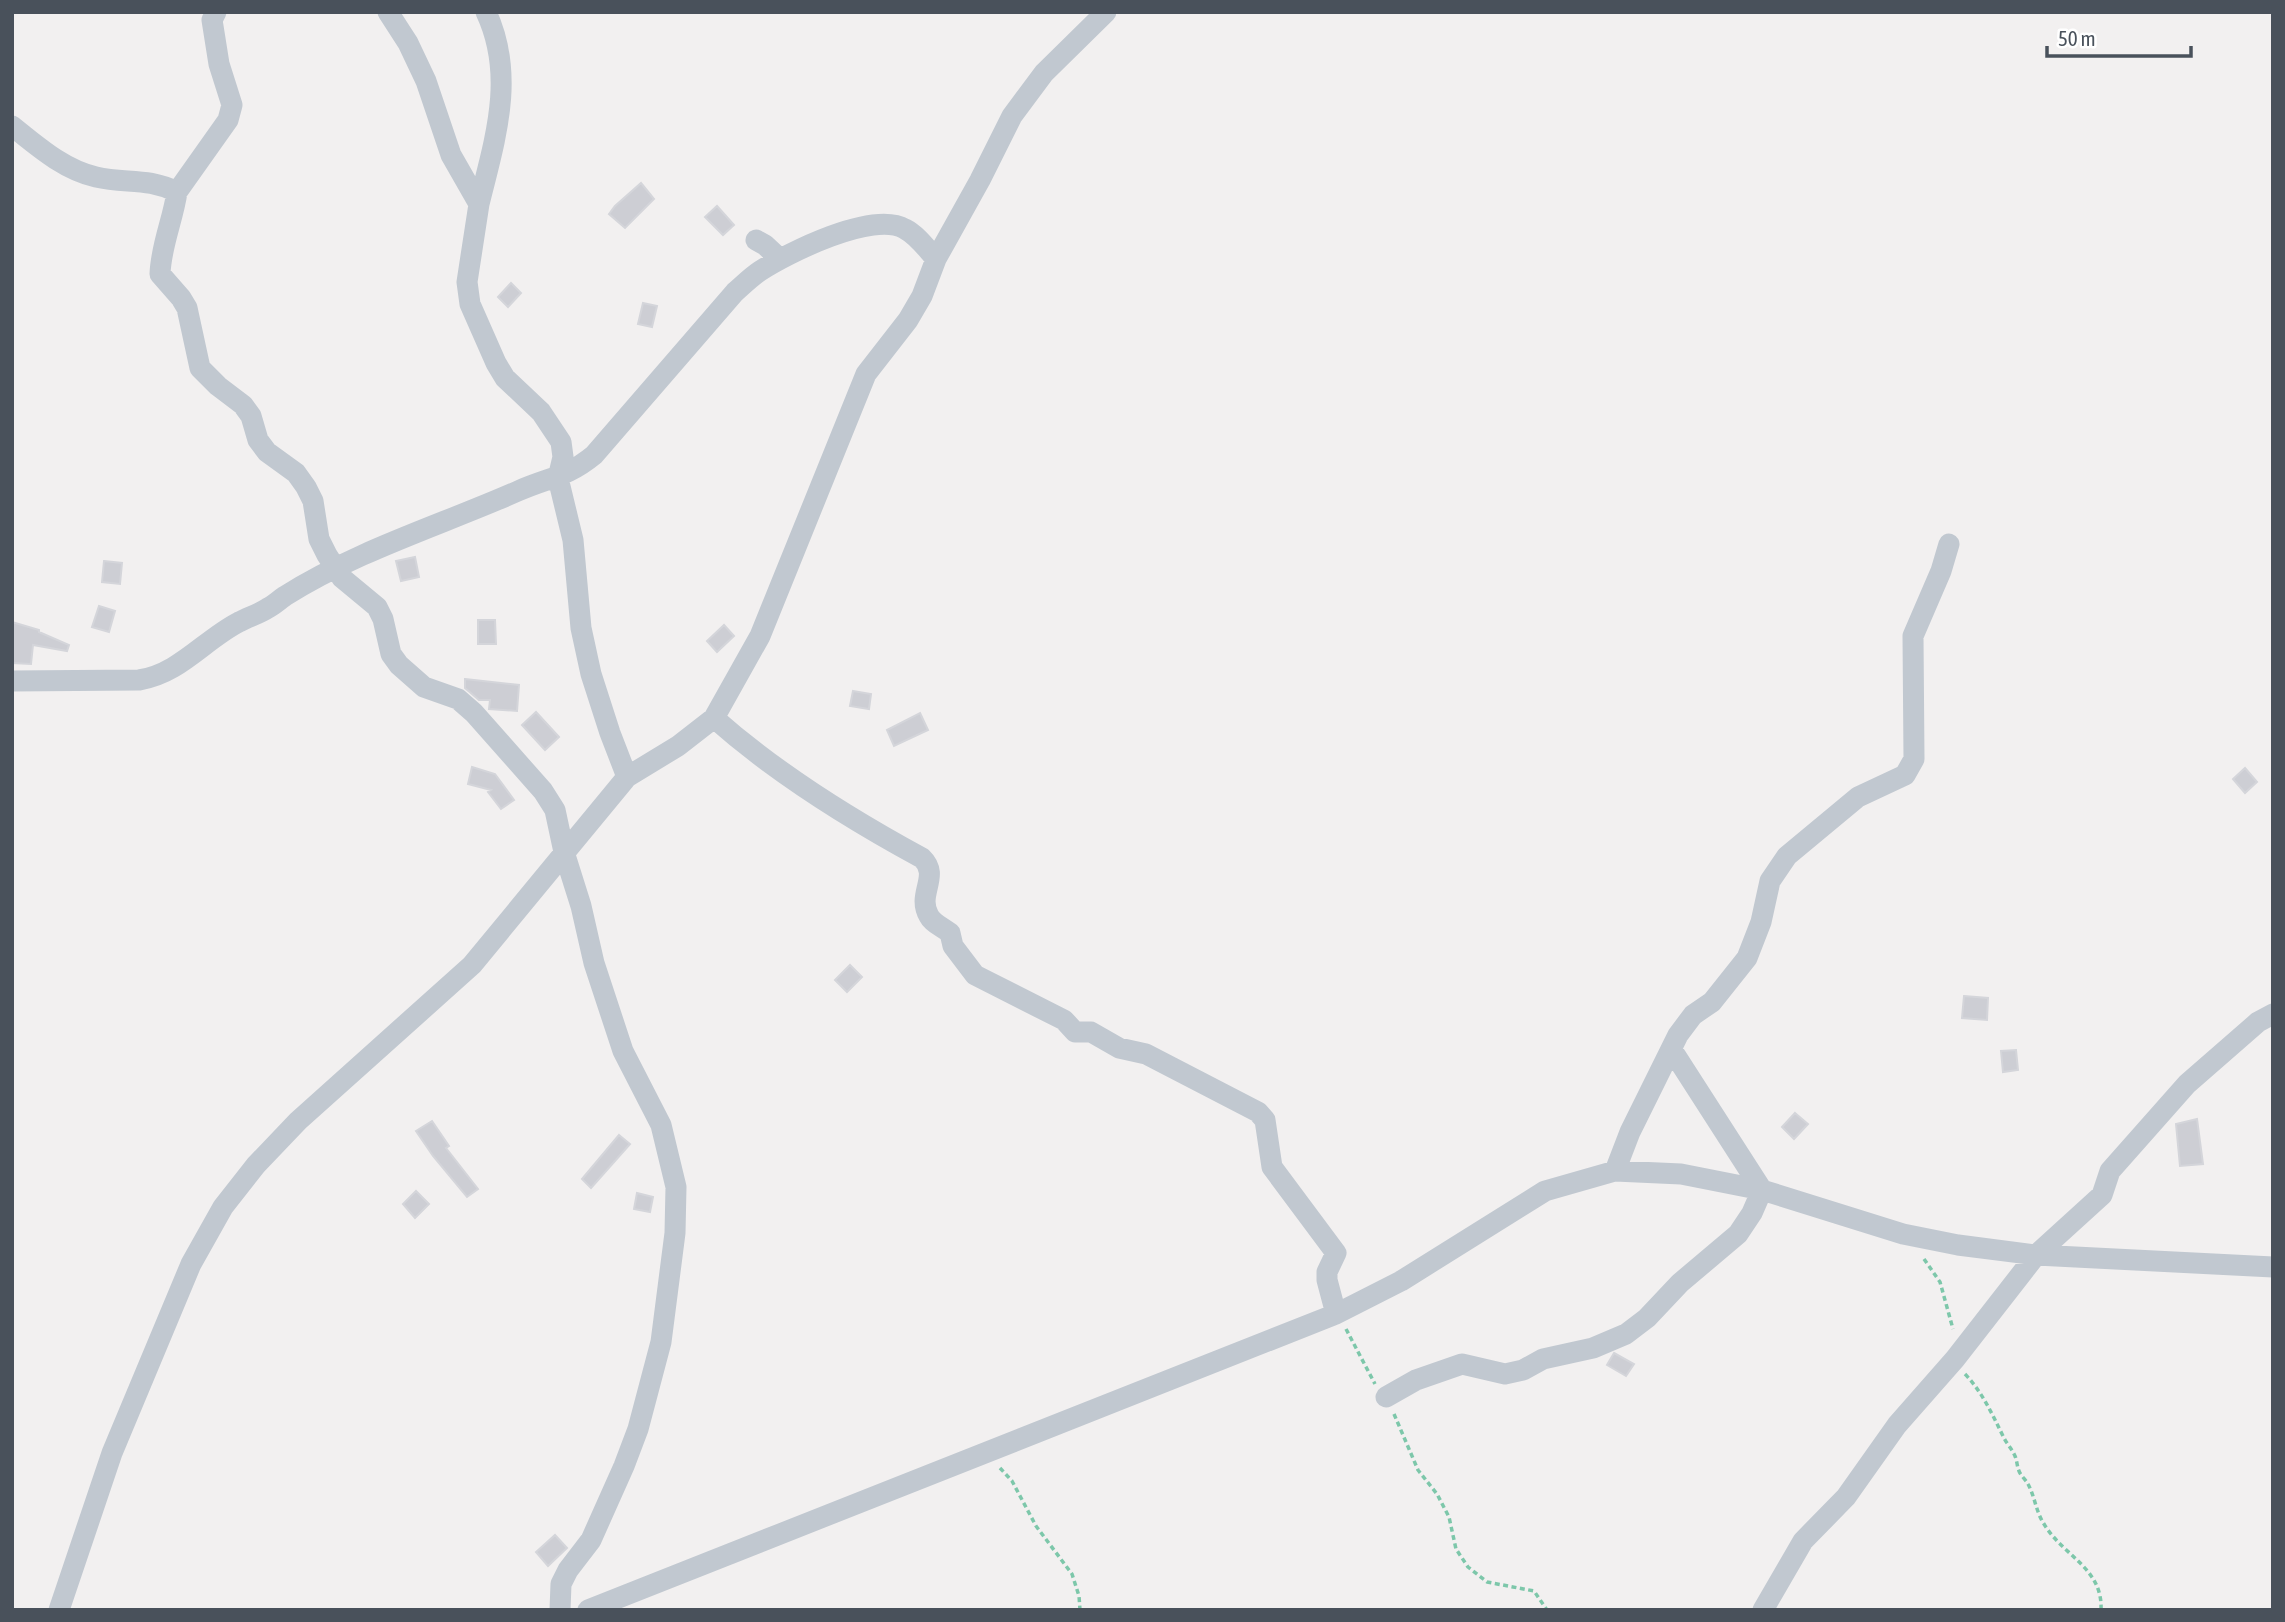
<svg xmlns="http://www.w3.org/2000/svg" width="2285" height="1622" viewBox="0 0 2285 1622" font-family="'Asap Condensed',sans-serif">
<rect width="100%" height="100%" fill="#f2f0f0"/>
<path fill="#cdced4" stroke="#d4d5da" stroke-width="2" d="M 641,183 L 654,199 L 625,228 L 609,214 L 615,206 Z
M 717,206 L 734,225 L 723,235 L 705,217 Z
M 511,283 L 521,293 L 508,307 L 498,297 Z
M 643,303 L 657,306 L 652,327 L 638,324 Z
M 415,557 L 419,577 L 401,581 L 396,561 Z
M 104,561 L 122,563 L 120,584 L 102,582 Z
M 99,606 L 115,611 L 109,632 L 92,627 Z
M 478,620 L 495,620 L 496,644 L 478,644 Z
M 12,622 L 39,630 L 39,632 L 69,645 L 67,651 L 33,645 L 31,664 L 12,663 Z
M 724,625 L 734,636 L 717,652 L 707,641 Z
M 465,679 L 519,685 L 517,711 L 489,709 L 490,700 L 479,700 L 465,688 Z
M 853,691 L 871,694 L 869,709 L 850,706 Z
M 536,712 L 559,737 L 545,750 L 522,725 Z
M 920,713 L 928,730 L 894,746 L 887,730 Z
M 472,767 L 495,774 L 514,800 L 501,809 L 488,792 L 491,790 L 468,784 Z
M 2245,768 L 2257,782 L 2245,793 L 2233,779 Z
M 850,965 L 862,977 L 847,992 L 835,980 Z
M 1964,996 L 1988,998 L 1987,1020 L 1962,1018 Z
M 2016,1050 L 2018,1070 L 2003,1072 L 2001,1051 Z
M 1795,1113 L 1808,1124 L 1794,1139 L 1782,1127 Z
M 2197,1119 L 2203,1164 L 2180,1166 L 2176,1124 Z
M 432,1121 L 449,1146 L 446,1148 L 478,1189 L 467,1197 L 433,1156 L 416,1131 Z
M 619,1135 L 630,1144 L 591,1188 L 582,1179 Z
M 416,1191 L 429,1204 L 415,1218 L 403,1204 Z
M 637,1193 L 653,1197 L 650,1212 L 634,1209 Z
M 1614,1353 L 1634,1364 L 1626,1376 L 1607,1365 Z
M 555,1535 L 567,1548 L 548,1566 L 536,1552 Z"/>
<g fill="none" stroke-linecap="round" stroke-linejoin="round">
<path stroke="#7dc7aa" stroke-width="3.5" stroke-dasharray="5 3.5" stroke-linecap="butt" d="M 1924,1259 L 1940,1282 L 1953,1329
M 1346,1329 L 1375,1384
M 1965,1374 C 1983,1393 1992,1414 2004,1438 C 2007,1444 2012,1449 2015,1456 C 2017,1461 2017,1466 2019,1471 C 2021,1476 2026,1480 2028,1484 C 2035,1497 2036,1512 2044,1524 C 2063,1556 2103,1568 2101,1610
M 1394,1414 L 1418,1470 L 1437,1494 L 1449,1517 L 1456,1549 L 1468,1567 L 1487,1582 L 1534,1591 L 1547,1610
M 1000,1468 L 1012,1481 L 1036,1526 L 1072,1574 L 1079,1596 L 1080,1610"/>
<path stroke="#c1c8d0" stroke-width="21" d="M 388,12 L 408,43 L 426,81 L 451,155 L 479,204 L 467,282 L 470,304 L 496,363 L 505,378 L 541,412 L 561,442 L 563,457 L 558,478 L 573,540 L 581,628 L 591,674 L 610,733 L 627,777
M 12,126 C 37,146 64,170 96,177 C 126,184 147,177 177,192 L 228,120 L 232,105 L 219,64 L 212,20 L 216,12
M 177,192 C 173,220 161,245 160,274 L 181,298 L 187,308 L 200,368 L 218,386 L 243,405 L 251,416 L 258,440 L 267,452 L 296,473 L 306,487 L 313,501 L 319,539 L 327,555 L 342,578 L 377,607 L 383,619 L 391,654 L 399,665 L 424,687 L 458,699 L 474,713 L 543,791 L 555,810 L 564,852 L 581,906 L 594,963 L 623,1051 L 661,1125 L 676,1187 L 675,1233 L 661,1342 L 638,1429 L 624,1466 L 591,1540 L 568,1570 L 561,1584 L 560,1610
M 479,204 C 495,139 516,76 486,12
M 756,240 L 765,245 L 780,259
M 12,681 L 139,680 C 179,674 204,640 239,622 C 248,617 259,614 268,608 C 274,605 279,600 285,596 C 356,551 441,525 518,491 C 549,477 566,478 594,455 L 735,292 C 743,285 751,277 760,271 C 788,253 873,210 905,229 C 917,235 927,249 936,259
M 714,718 C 776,773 850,819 922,858 C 941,876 916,894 929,916 C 933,924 943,927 950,933 L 953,946 L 975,975 L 1064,1020 L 1075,1032 L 1091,1032 L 1119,1048 L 1146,1054 L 1258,1112 L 1265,1120 L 1272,1167 L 1336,1253 L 1327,1272 L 1327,1280 L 1336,1314
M 1615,1171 L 1630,1132 L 1678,1035 L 1693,1015 L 1712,1002 L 1747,958 L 1761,922 L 1770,881 L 1787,856 L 1858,797 L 1905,775 L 1914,759 L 1913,636 L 1941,571 L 1949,544
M 1386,1397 L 1416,1380 L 1462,1364 L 1505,1374 L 1523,1370 L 1543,1359 L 1593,1348 L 1626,1334 L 1647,1318 L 1680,1283 L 1738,1234 L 1752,1213 L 1762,1190 L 1672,1050
M 59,1610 L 112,1453 L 191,1264 L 223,1207 L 256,1165 L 298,1121 L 472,965 L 627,777 L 678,746 L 714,718 L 760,636 L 866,374 L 908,320 L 922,296 L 936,259 L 980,180 L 1012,116 L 1044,73 L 1106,12
M 588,1610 L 1336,1314 L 1401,1281 L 1545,1191 L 1615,1171 L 1681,1174 L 1762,1190 L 1903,1234 L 1958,1245 L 2036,1255 L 2273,1267
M 1763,1610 L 1803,1541 L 1846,1497 L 1897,1425 L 1955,1359 L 2036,1255 L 2102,1195 L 2110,1171 L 2187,1084 L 2258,1022 L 2273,1014"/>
</g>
<rect width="2285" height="1622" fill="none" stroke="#49515b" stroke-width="28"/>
<path d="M2047 46v10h144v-10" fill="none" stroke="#49515b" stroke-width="3.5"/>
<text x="2058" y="46" font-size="21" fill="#49515b" stroke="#ffffff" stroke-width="5" paint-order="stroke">50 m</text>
</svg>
